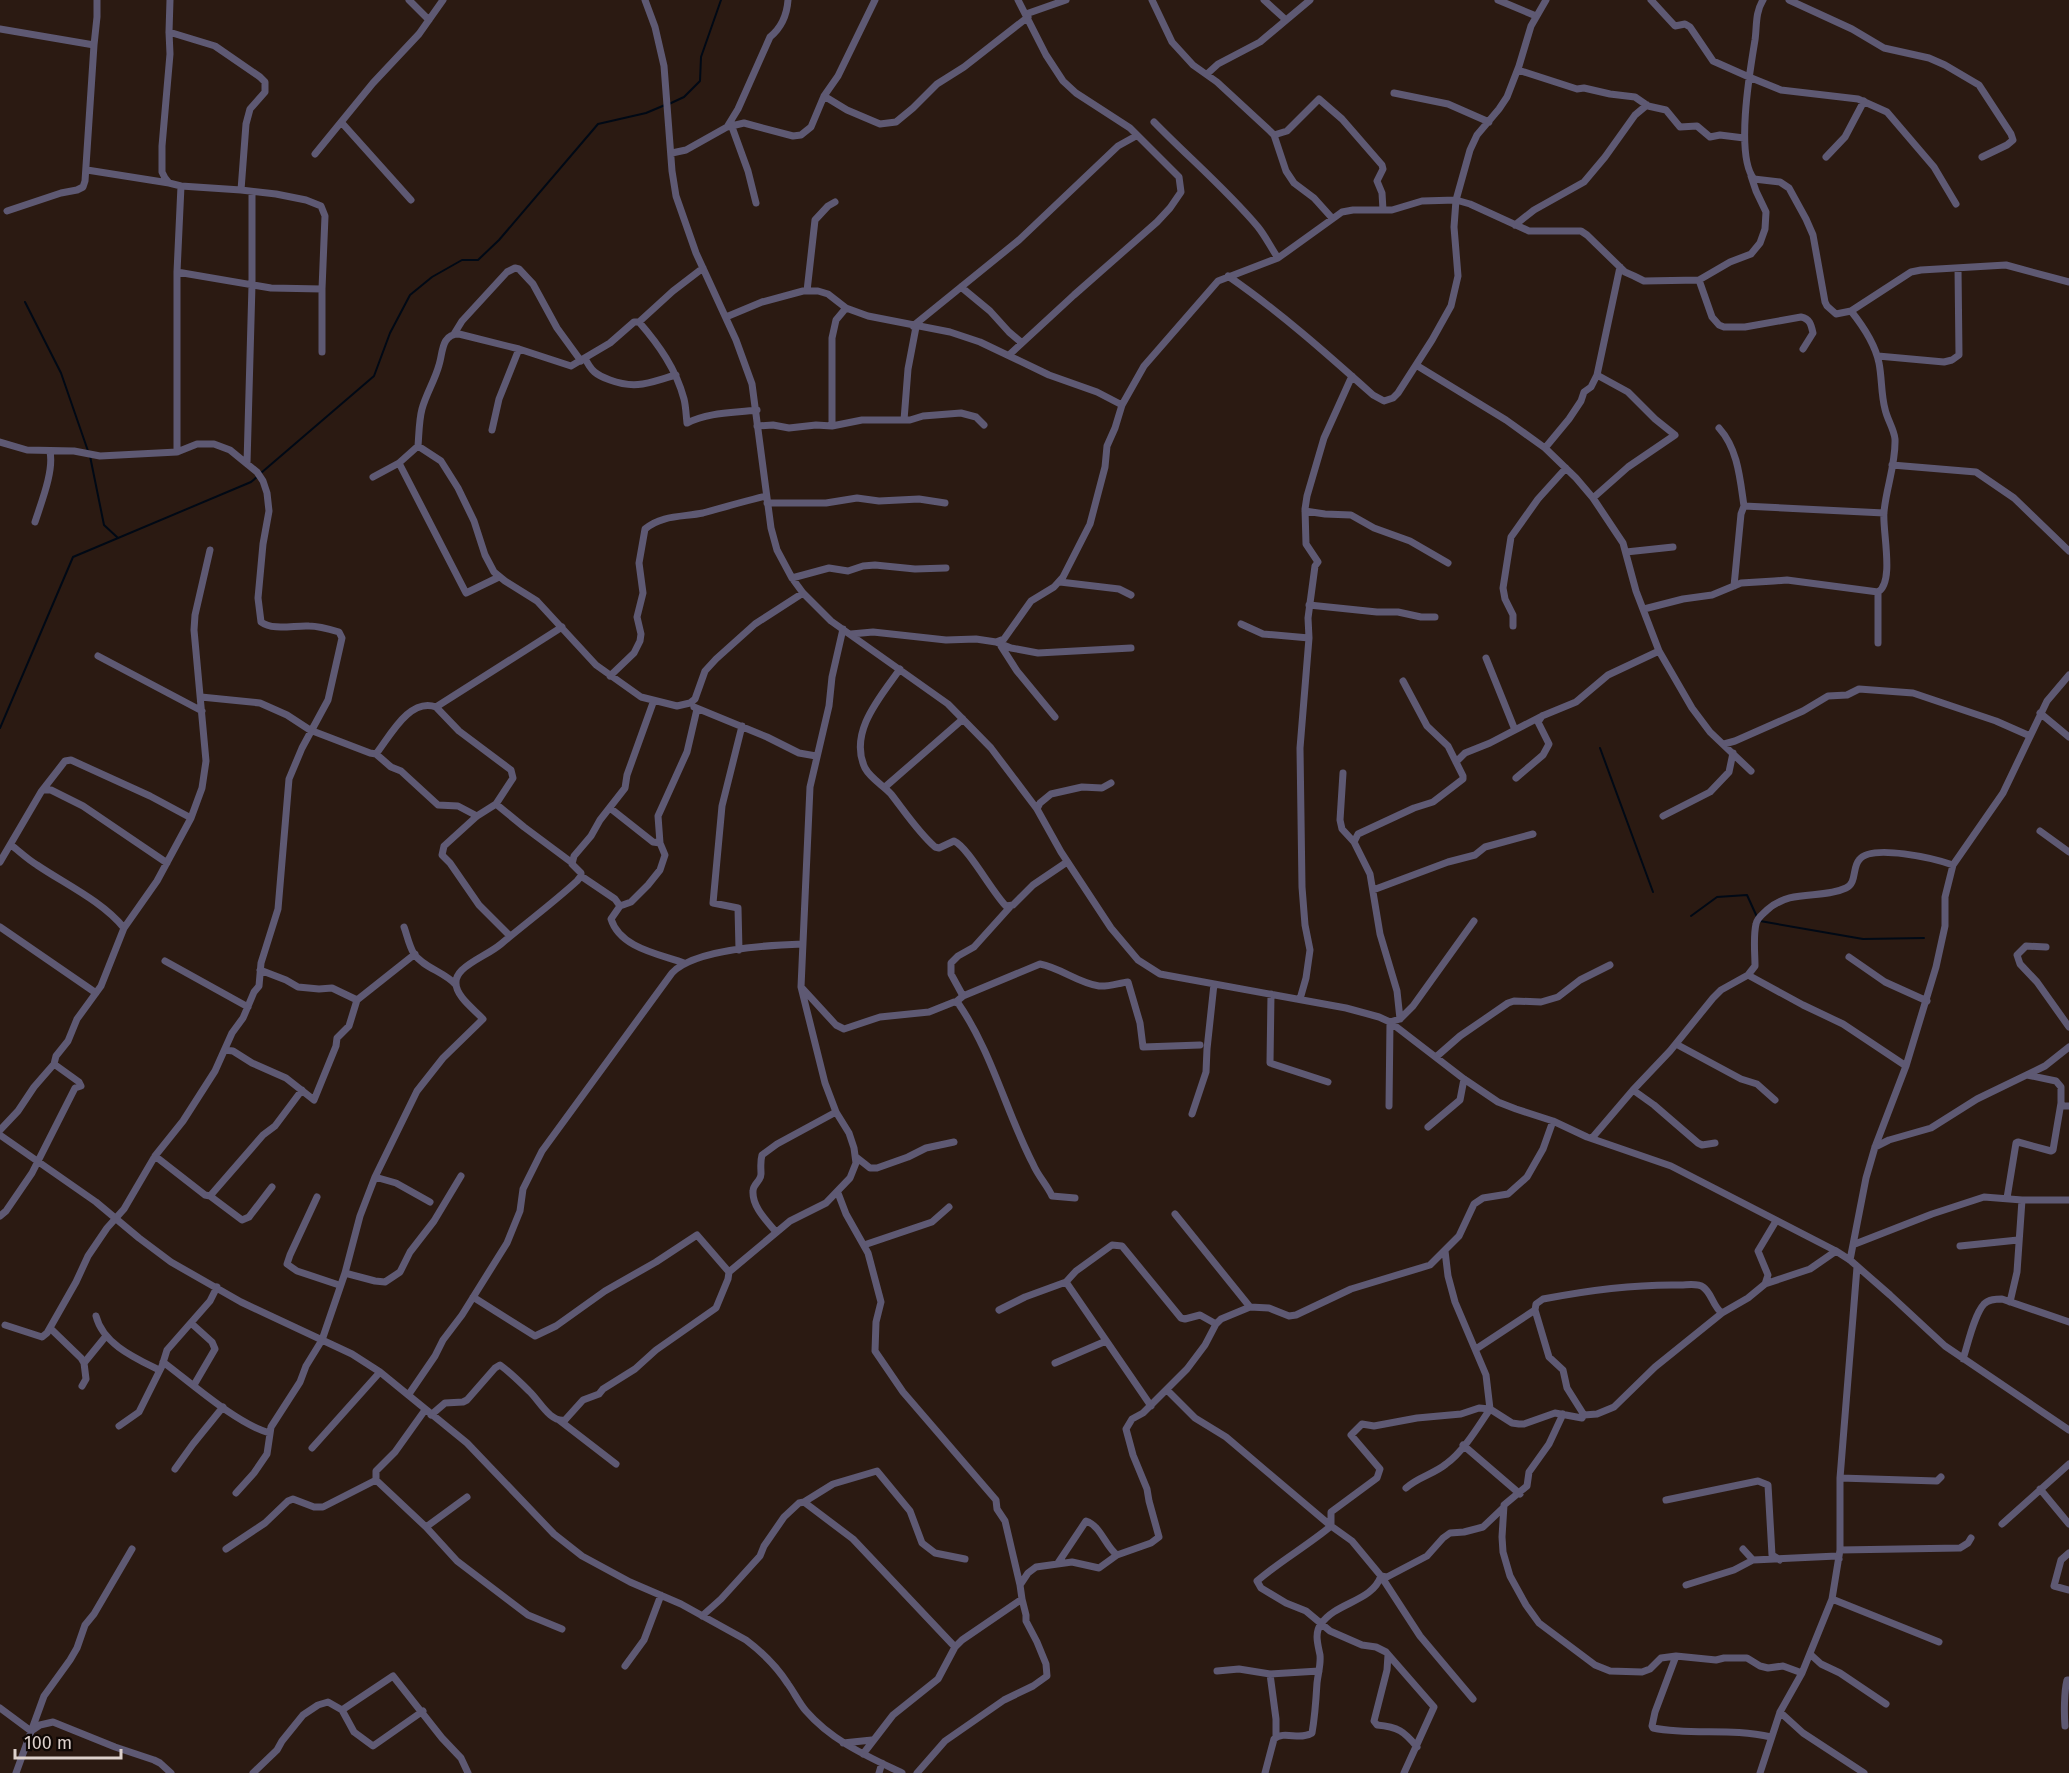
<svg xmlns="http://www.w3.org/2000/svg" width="2069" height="1773" viewBox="0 0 2069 1773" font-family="'Fira Sans',sans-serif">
<rect width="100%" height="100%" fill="#2b1a12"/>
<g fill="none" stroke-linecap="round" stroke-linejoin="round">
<path stroke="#000915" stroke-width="2" d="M 669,104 L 684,97 L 700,81 L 701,57 L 721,0
M 25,302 L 61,373 L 88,451
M 90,456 L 104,525 L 118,538
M 261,473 L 374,376 L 390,333 L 410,295 L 432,277 L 462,260 L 478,260 L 499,240 L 598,124 L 646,113 L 665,105
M 0,728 L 73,557 L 251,482 L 257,477
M 1600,748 L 1653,892
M 1691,916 L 1717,897 L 1747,895 L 1757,917
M 1760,921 L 1863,939 L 1924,938"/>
<path stroke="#5e5973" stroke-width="7" d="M 170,0 L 169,32 L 170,54 L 162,146 L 162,172 L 165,178 L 169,183 L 181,186 L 241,190 L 276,194 L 306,200 L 321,206 L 325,216 L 322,289 L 322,352
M 409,0 L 429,20
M 645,0 L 655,27 L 664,66 L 672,171 L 676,196 L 696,253 L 736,340 L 752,384 L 771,528 L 777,550 L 792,578 L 803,593 L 831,621 L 948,704 L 991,748 L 1037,809 L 1061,852 L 1111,928 L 1138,960 L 1160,974 L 1346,1008 L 1379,1017 L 1390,1022 L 1464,1079 L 1498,1102 L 1516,1109 L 1553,1121 L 1587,1137 L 1671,1166 L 1836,1251 L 1850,1260 L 1890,1295 L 1945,1346 L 2069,1430
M 1152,0 L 1172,42 L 1193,65 L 1217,82 L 1270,131 L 1274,135 L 1286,171 L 1294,183 L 1314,198 L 1332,218
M 1264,0 L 1286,20
M 1498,0 L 1536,16
M 1651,0 L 1675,26 L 1685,24 L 1690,27 L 1713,61 L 1749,77 L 1781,90 L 1858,99 L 1887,112 L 1934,167 L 1956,204
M 1763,0 C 1755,13 1757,26 1755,40 C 1750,70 1735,156 1754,179 L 1780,182 L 1789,188 L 1806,219 L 1813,235 L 1825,302 L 1827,306 L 1836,314 L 1851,311 L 1911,272 L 1921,270 L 2006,265 L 2069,282
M 1789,0 L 1852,29 L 1884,48 L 1929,58 L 1945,65 L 1979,85 L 2011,134 L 2013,140 L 2007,145 L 1982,157
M 1026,14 L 1066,0
M 0,29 L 94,45
M 169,32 L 215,46 L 260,77 L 265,82 L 265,92 L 250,109 L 246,124 L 241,190
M 1518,70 L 1577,89 L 1584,88 L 1610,94 L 1635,97 L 1648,106 L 1666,110 L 1680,127 L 1697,126 L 1710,137 L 1720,135 L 1744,138
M 1207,74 L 1218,64 L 1260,42 L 1310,0
M 1394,93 L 1448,104 L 1489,122
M 824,96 L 847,110 L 880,124 L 896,122 L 913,108 L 937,84 L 964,67 L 1028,17
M 1154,122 C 1188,157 1226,189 1258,227 C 1266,237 1271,248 1278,258
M 342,123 L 411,200
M 727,127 L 738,109 L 770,37 C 781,28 787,14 788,0
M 732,127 L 748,171 L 756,203
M 1274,135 L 1287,131 L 1319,99 L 1342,119 L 1382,165 L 1383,169 L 1377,181 L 1382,193 L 1383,210
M 672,153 L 686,150 L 727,127 L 744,123 L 793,136 L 801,135 L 811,127 L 824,96 L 838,76 L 875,0
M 315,154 L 373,83 L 419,34 L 443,0
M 1826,157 L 1845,137 L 1864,101
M 87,170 L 169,183
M 7,211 L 61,193 L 77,190 L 83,187 L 85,181 L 94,45 L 97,17 L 97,0
M 1515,225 L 1534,210 L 1584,182 L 1605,157 L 1635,115 L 1647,105
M 177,272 L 271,288 L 322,289
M 1228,276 C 1280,312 1326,353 1373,395 L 1384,401 L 1393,398 L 1398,393 L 1432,340 L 1451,306 L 1458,276 L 1454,227 L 1456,200 L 1470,150 L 1477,135 L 1499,109 L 1507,97 L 1519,66 L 1531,26 L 1546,0
M 1699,280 L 1712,317 L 1719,325 L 1724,327 L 1745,327 L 1801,317 C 1810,319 1811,324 1813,333 L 1803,349
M 961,287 L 990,311 L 1009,332 L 1022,343
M 807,291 L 815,220 L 828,206 L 835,202
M 726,317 L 762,302 L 803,291 L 818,291 L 828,294 L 846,308 L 868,316 L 950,332 L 980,342 L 1049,375 L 1097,392 L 1122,405
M 639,322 C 659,345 676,369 684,399 C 686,407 686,415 687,423 C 709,412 733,413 757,410
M 913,326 L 1019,240 L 1118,146 L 1136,136
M 454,334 L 462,321 L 507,272 L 515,268 L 519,269 L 533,284 L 557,328 L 581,361
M 1009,355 L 1074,295 L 1157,222 L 1170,208 L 1181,192 L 1179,177 L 1130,128 L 1076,93 L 1063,81 L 1046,55 L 1018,0
M 1878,356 L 1944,362 L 1952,360 L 1959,355 L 1958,268
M 585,358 C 591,371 596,375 610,380 C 637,390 650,382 676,375
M 1416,365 L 1506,420 L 1545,448 L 1576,478 L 1593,498 L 1623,543 L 1636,591 L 1659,651 L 1692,708 L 1710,732 L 1751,771
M 904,420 L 908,369 L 916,327
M 757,426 L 773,425 L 789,428 L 816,425 L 832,426 L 862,420 L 910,420 L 923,416 L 961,413 L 976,417 L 984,425
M 832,426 L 832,338 L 836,320 L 846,308
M 1719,428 C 1738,449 1740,479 1744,506
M 492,430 L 499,399 L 519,349
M 0,442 L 27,450 L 74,451 L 100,456 L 177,452 L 197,444 L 214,444 L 230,450 L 257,472 L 263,481 L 267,493 L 269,511 L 263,544 L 258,598 L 261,622 C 273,631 295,625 309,626 C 319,626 329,629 339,632 L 342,638 L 328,700 L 302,748 L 289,779 L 278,909 L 261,963 L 259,986 L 254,992 L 243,1018 L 232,1033 L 215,1071 L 183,1121 L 155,1156 L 124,1209 L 107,1228 L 88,1256 L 76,1282 L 47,1333 L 42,1337 L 5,1325
M 418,446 C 419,434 419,420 422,409 C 426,394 435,380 439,365 C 443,353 441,334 459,334 L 519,349 L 571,366 L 610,343 L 634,322 L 639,322 L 673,291 L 703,268
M 1545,448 L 1569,419 L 1581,401 L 1584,392 L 1591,387 L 1597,375 L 1620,267
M 177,452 L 177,272 L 181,186
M 247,463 L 252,285 L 252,192
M 399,463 L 466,593 L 499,577
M 1892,465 L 1976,472 L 2014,498 L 2069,551
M 373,477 L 399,463 L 418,446 L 441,461 L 458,488 L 474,521 L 485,555 L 494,572 L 505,581 L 537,601 L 596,665 L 641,697 L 677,706 L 690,703 L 695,699 L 705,671 L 716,659 L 755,624 L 803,593
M 1593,498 L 1628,467 L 1675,435 L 1655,419 L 1628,392 L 1597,375
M 767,503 L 826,503 L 857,498 L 879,501 L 919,499 L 945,503
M 1305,511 L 1325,514 L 1351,515 L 1374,528 L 1410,541 L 1448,563
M 35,522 C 41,503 54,471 50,452
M 1626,552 L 1673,547
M 792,578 L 829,568 L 848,571 L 863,566 L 875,565 L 915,569 L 946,568
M 1060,582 L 1119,589 L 1131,595
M 1734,586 L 1741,514 L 1744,506 L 1884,513
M 1309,605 L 1377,612 L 1398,612 L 1421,617 L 1435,617
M 1644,609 L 1683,599 L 1712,595 L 1741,583 L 1774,581 L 1787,580 L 1878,592 C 1895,582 1882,530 1884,512 C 1886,488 1896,464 1895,439 C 1894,429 1887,419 1885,409 C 1881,394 1882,378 1879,363 C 1875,343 1863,326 1851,311
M 1241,624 L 1263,634 L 1309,638
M 1513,626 L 1513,615 L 1505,599 L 1503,588 L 1511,537 L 1538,499 L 1566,468
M 851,634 L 873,632 L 946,640 L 976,639 L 996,642 L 1011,648 L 1038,653 L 1131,648
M 996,642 L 1004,639 L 1031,601 L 1054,587 L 1063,577 L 1090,524 L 1105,467 L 1107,446 L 1115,428 L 1122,405 L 1144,366 L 1218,281 L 1278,258 L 1342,212 L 1353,210 L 1392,210 L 1422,201 L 1456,200 L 1470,204 L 1529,231 L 1581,231 L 1587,235 L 1625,272 L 1634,276 L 1644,281 L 1699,280 L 1730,262 L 1751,254 L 1760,243 L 1765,229 L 1766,212 L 1756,191 L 1751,176
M 1878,643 L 1878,592
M 1001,646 L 1017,671 L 1055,717
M 98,656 L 202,711
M 1486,658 L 1515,730
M 900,669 C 881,696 848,732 865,768 C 871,779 883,785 891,794 C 905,812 918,832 935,847 L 939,848 L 954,841 C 968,847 992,892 1006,906 L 1013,905 L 1033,885 L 1067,862
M 610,676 L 634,653 L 640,641 L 641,634 L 637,617 L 643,593 L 639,563 L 645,529 C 661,515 683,517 703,513 C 724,507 745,501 766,496
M 201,697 L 260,703 L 287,715 L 310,730 L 370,753 L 376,754 L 391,767 L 401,771 L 438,805 L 458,806 L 477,816
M 436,707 L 562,627
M 694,707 L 767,737 L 799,753 L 816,756
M 2040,713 L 2069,737
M 1724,744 L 1735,741 L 1803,711 L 1828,696 L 1847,695 L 1859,689 L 1913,693 L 1996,721 L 2030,736
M 376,754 C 389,738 409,697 436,707 L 459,731 L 511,770 L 513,778 L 496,804 L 477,816 L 444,846 L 442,855 L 450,863 L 479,905 L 509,935
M 1456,762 L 1465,753 L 1490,743 L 1542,716 L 1576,702 L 1608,675 L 1659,651
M 1343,773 L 1340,820 L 1342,829 L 1354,842 L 1370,874 L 1380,934 L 1397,991 L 1400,1019
M 1516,778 L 1543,755 L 1549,744 L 1538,722 L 1542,716
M 885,787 L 963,719
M 44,790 L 51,790 L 83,806 L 167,863
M 496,804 L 524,827 L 571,862 L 572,864 L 574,856 L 591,836 L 600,820 L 625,788 L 627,775 L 654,700
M 610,808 L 653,842 L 660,843
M 1037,809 L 1040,803 L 1051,794 L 1082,787 L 1102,788 L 1111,783
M 1663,816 L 1710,792 L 1729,772 L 1733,753
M 2040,831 L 2069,852
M 1354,842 L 1358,834 L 1414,808 L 1433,802 L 1463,779 L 1463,776 L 1448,746 L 1427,726 L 1403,681
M 11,845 C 19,851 27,859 37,865 C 65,884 102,901 124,928
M 0,862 L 41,792 L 65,761 L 71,760 L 150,796 L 191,818
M 581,876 L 615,899 L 620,906
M 1373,890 L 1448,862 L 1475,855 L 1485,847 L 1533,834
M 0,927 L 96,993
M 404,927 C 407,935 409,946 414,954 C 424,968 445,972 456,985
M 2046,947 L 2026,946 L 2017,955 L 2020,964 L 2037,982 L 2069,1027
M 739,950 L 738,908 L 713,903 L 722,806 L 742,726
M 1849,957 L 1885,982 L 1927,1001
M 165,961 L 248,1007
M 684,963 C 659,954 620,948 611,919 L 620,906 L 631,902 L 648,885 L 660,870 L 665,855 L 660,843 L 658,816 L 687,752 L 697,709
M 1748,975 L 1803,1005 L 1843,1024 L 1906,1066
M 803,989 L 836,1025 L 844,1029 L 880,1017 L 929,1012 L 954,1002 L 958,1003 C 992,1052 1006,1112 1033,1164 C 1038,1176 1047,1185 1052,1196 L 1075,1198
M 1271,994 L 1270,1063 L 1328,1082
M 963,996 L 951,974 L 951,963 L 958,956 L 974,947 L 1010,907
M 1300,999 L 1306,978 L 1310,950 L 1305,925 L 1302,887 L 1300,748 L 1309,638 L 1308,618 L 1315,566 L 1318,562 L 1306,544 L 1305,509 L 1307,496 L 1324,438 L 1352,376
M 357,1000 L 415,954
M 956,1002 L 963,996 L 1040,964 C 1061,968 1078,983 1099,986 C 1108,987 1119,983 1128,982 L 1140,1023 L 1143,1047 L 1200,1045
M 1676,1044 L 1741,1079 L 1757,1084 L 1775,1100
M 225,1050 L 233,1051 L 252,1063 L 286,1078 L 314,1100 L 336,1046 L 337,1038 L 349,1026 L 357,1000 L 355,999 L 332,988 L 319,989 L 298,987 L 286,980 L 260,970
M 1436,1057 L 1460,1036 L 1508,1003 L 1514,1001 L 1541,1002 L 1558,997 L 1580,980 L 1610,965
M 2027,1075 L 2056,1081 L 2061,1087 L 2061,1103 L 2063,1106 L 2069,1106
M 1633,1090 L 1654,1105 L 1698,1143 L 1702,1145 L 1715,1143
M 1389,1106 L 1390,1022 L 1400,1019 L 1413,1006 L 1474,921
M 1192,1114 L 1206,1072 L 1207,1049 L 1214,984
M 1428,1127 L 1460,1100 L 1464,1079
M 0,1130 L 18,1111 L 34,1087 L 54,1064 L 56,1056 L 68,1041 L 77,1019 L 101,986 L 124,928 L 157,881 L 191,818 L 202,788 L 206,761 L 194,630 L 195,615 L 210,550
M 0,1135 L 96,1202 L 139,1238 L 171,1262 L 241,1302 L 352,1354 L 380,1372 L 467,1443 L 554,1534 L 582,1556 L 630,1582 L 681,1604 L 746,1640 C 762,1652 777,1667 788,1684 C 794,1692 799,1703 806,1711 C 832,1741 867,1756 902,1773
M 1592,1138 L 1633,1090 L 1670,1051 L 1713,998 L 1721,990 L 1748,975 L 1755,966 C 1755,953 1753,937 1756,924 C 1757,918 1763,914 1767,910 C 1792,888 1820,900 1846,888 C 1857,883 1852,868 1859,860 C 1871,843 1936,859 1953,865
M 1875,1147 L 1889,1140 L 1931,1128 L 1977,1099 L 2045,1066 L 2069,1047
M 155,1156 L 205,1195 L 210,1196 L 263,1135 L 275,1126 L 302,1090
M 856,1157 L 870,1168 L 877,1168 L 908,1157 L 926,1148 L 954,1142
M 375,1177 L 396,1183 L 430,1202
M 838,1193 L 846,1214 L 868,1253 L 881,1302 L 876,1322 L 875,1351 L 903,1392 L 996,1500 L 997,1509 L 1005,1521 L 1020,1585
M 210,1196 L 242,1220 L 249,1217 L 272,1187
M 317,1197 L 290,1255 L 287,1264 L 297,1271 L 339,1285
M 2007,1198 L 2016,1143 L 2018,1142 L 2051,1151 L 2053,1150 L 2061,1103
M 1175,1214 L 1250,1307
M 0,1216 L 6,1211 L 32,1173 L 75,1088 L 81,1086 L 79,1082 L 54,1064
M 776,1232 C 767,1221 752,1207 753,1191 C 753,1184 761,1181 761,1174 C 761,1167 760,1162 762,1155 L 777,1144 L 836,1112
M 1855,1244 L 1932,1214 L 1984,1197 L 2022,1200 L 2069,1200
M 864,1245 L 932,1222 L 949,1207
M 1960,1246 L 2018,1240
M 1850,1260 L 1866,1178 L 1875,1147 L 1906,1066 L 1936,967 L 1945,926 L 1945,897 L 1953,865 L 2003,793 L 2047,701 L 2069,675
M 345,1273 L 375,1281 L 385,1282 L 400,1272 L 410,1252 L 434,1221 L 461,1176
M 1066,1282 L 1151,1406
M 1765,1284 L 1768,1275 L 1758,1251 L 1776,1221
M 473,1297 L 535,1336 L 556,1326 L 605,1291 L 656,1262 L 697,1235 L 729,1272
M 2010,1302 L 2017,1272 L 2022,1200
M 999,1310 L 1025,1297 L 1066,1282 L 1076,1271 L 1112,1245 L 1122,1246 L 1181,1318 L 1185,1319 L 1200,1315 L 1216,1324
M 96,1316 C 103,1344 135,1358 159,1370
M 191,1323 L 212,1342 L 215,1349 L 194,1385
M 50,1328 L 81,1358 L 84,1363 L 86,1379 L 82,1386
M 1476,1349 L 1535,1310
M 1963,1359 C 1968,1344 1974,1315 1984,1304 C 1989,1299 1996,1299 2002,1299 L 2069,1322
M 163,1362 C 190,1382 238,1425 270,1433
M 84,1363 L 106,1336
M 1055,1363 L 1106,1341
M 1167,1390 L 1195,1418 L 1226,1437 L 1331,1526 L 1331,1512 L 1377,1478 L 1380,1469 L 1351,1435 L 1362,1424 L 1374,1426 L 1417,1418 L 1461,1414 L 1479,1408 L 1490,1409 L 1512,1423 L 1519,1424 L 1524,1424 L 1555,1413 L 1582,1418 L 1584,1415 L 1597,1414 L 1614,1407 L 1655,1367 L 1722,1313 L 1748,1298 L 1765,1284 L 1810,1269 L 1836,1251
M 409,1394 L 435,1356 L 443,1340 L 462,1315 L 507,1243 L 520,1211 L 523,1189 L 542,1151 L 672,973 C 694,949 771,945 803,944
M 425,1410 L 395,1452 L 376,1471 L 376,1480 L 426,1527 L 457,1561 L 528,1615 L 562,1629
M 1563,1414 L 1549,1444 L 1529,1472 L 1527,1486 L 1504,1505 L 1502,1537 L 1503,1552 L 1510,1576 L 1526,1605 L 1539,1623 L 1595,1665 L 1610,1671 L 1642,1672 L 1650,1669 L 1661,1658 L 1676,1656
M 431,1415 L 445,1403 L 463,1402 L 467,1400 L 495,1368 L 500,1365 C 511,1373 520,1382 529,1391 C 539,1400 550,1423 565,1420 L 583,1400 L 599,1394 L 603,1389 L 635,1369 L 656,1350 L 716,1308 L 728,1279 L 729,1272 L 790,1221 L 826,1203 L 850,1178 L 856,1163 L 854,1148 L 849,1133 L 836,1112 L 825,1083 L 801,987 L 810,787 L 829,706 L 832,677 L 843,629
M 1584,1415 L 1567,1388 L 1563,1370 L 1549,1357 L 1535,1310 L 1536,1304 L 1543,1299 C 1589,1290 1634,1284 1681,1285 C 1687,1285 1698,1283 1703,1287 C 1712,1293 1713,1307 1722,1313
M 559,1420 L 616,1464
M 119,1426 L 139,1412 L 162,1366 L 167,1350 L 210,1301 L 217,1287
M 1463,1445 L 1520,1494
M 312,1448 L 380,1372
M 175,1469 L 193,1444 L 223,1407
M 1840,1478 L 1937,1481 L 1941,1477
M 1406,1488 C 1418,1477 1434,1474 1446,1464 C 1463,1452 1478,1427 1490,1409 L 1486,1375 L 1455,1302 L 1448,1276 L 1445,1251
M 2040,1489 L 2069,1524
M 236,1493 L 254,1473 L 267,1454 L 271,1427 L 300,1382 L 306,1366 L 322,1340 L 345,1273 L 360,1216 L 375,1177 L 417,1091 L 443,1058 L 483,1019 C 475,1010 455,996 456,982 C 456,978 459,973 462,970 C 474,959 489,954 501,944 C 526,923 553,903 577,881 L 581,876 L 581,873 L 572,864
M 1666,1500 L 1758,1481 L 1768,1485 L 1772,1555 L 1780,1560
M 804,1502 L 853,1539 L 955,1647
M 2002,1524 L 2069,1464
M 426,1527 L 467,1497
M 226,1549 L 265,1523 L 288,1501 L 293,1499 L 314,1507 L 323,1507 L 376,1480
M 1743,1549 L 1753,1560 L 1837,1556 L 1839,1559
M 1840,1550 L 1960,1548 L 1968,1543 L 1971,1538
M 2069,1553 L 2061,1560 L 2054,1586 L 2069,1590
M 1058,1563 L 1086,1521 C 1101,1526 1105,1546 1117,1555
M 1686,1585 L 1734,1570 L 1753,1560
M 1832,1599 L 1939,1642
M 702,1616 L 721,1599 L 760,1556 L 764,1546 L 784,1517 L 799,1503 L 804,1502 L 833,1484 L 877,1471 L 910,1511 L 922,1543 L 935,1553 L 965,1559
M 1810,1654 L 1821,1664 L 1840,1673 L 1886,1704
M 1388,1655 L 1387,1670 L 1374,1721 L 1377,1725 C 1398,1727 1404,1731 1417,1747
M 625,1666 L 644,1640 L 661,1595
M 1217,1671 L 1239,1669 L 1270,1674 L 1319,1671
M 1270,1674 L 1276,1719 L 1276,1737
M 0,1708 L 31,1731
M 342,1710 L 354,1732 L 373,1746 L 423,1711
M 1780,1712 L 1803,1733 L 1864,1773
M 2065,1726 C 2064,1714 2064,1692 2067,1680 L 2069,1680
M 31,1731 L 40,1725 L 53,1722 L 115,1747 L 154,1760 L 160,1763 L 171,1773
M 1771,1737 C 1730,1727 1693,1736 1653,1728 L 1652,1726 L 1655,1712 L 1676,1656 L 1716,1660 L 1724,1658 L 1747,1658 L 1760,1666 L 1768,1668 L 1783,1666 L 1802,1673
M 843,1743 L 872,1740
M 863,1754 L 893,1715 L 938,1679 L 955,1647 L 962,1640 L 1022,1599 L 1020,1585 L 1028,1573 L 1036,1567 L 1072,1562 L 1099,1568 L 1117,1555 L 1151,1543 L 1159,1537 L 1149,1501 L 1147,1489 L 1133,1455 L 1126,1429 L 1132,1419 L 1143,1413 L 1187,1369 L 1205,1345 L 1216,1324 L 1221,1319 L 1250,1307 L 1269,1308 L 1289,1316 L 1296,1315 L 1351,1289 L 1430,1265 L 1459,1236 L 1474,1204 L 1483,1198 L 1508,1194 L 1527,1177 L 1543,1149 L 1553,1121
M 16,1773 L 44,1696 L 70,1660 L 77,1648 L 85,1625 L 94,1614 L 132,1549
M 253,1773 L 277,1750 L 282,1741 L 303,1715 L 318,1705 L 328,1702 L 342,1710 L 393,1676 L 442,1738 L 461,1758 L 468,1773
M 879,1773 L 882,1763
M 917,1773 L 945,1741 L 1004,1700 L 1033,1686 L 1047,1676 L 1046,1664 L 1037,1642 L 1026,1621 L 1026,1615 L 1022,1599
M 1265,1773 L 1274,1739 C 1284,1730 1300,1741 1312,1733 C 1315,1716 1316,1700 1317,1683 C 1318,1673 1321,1665 1320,1655 C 1318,1645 1314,1633 1321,1624 C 1336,1602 1372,1602 1381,1576 L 1387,1577 L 1427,1556 L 1443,1538 L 1450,1533 L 1464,1532 L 1483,1527 L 1503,1508
M 1404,1773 L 1434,1707 L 1386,1652 L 1376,1647 L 1362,1645 L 1330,1631 L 1306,1611 L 1286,1603 L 1261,1588 L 1257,1581 C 1280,1561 1307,1546 1331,1526 L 1352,1541 L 1381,1576 L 1420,1636 L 1473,1699
M 1760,1773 L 1780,1712 L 1802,1673 L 1832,1599 L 1840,1550 L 1840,1478 L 1857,1267"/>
</g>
<path d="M15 1749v9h106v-9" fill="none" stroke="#ddd1cc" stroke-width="3"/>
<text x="24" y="1749" font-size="18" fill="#ddd1cc" stroke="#0e0704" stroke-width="4.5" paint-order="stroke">100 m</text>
</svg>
